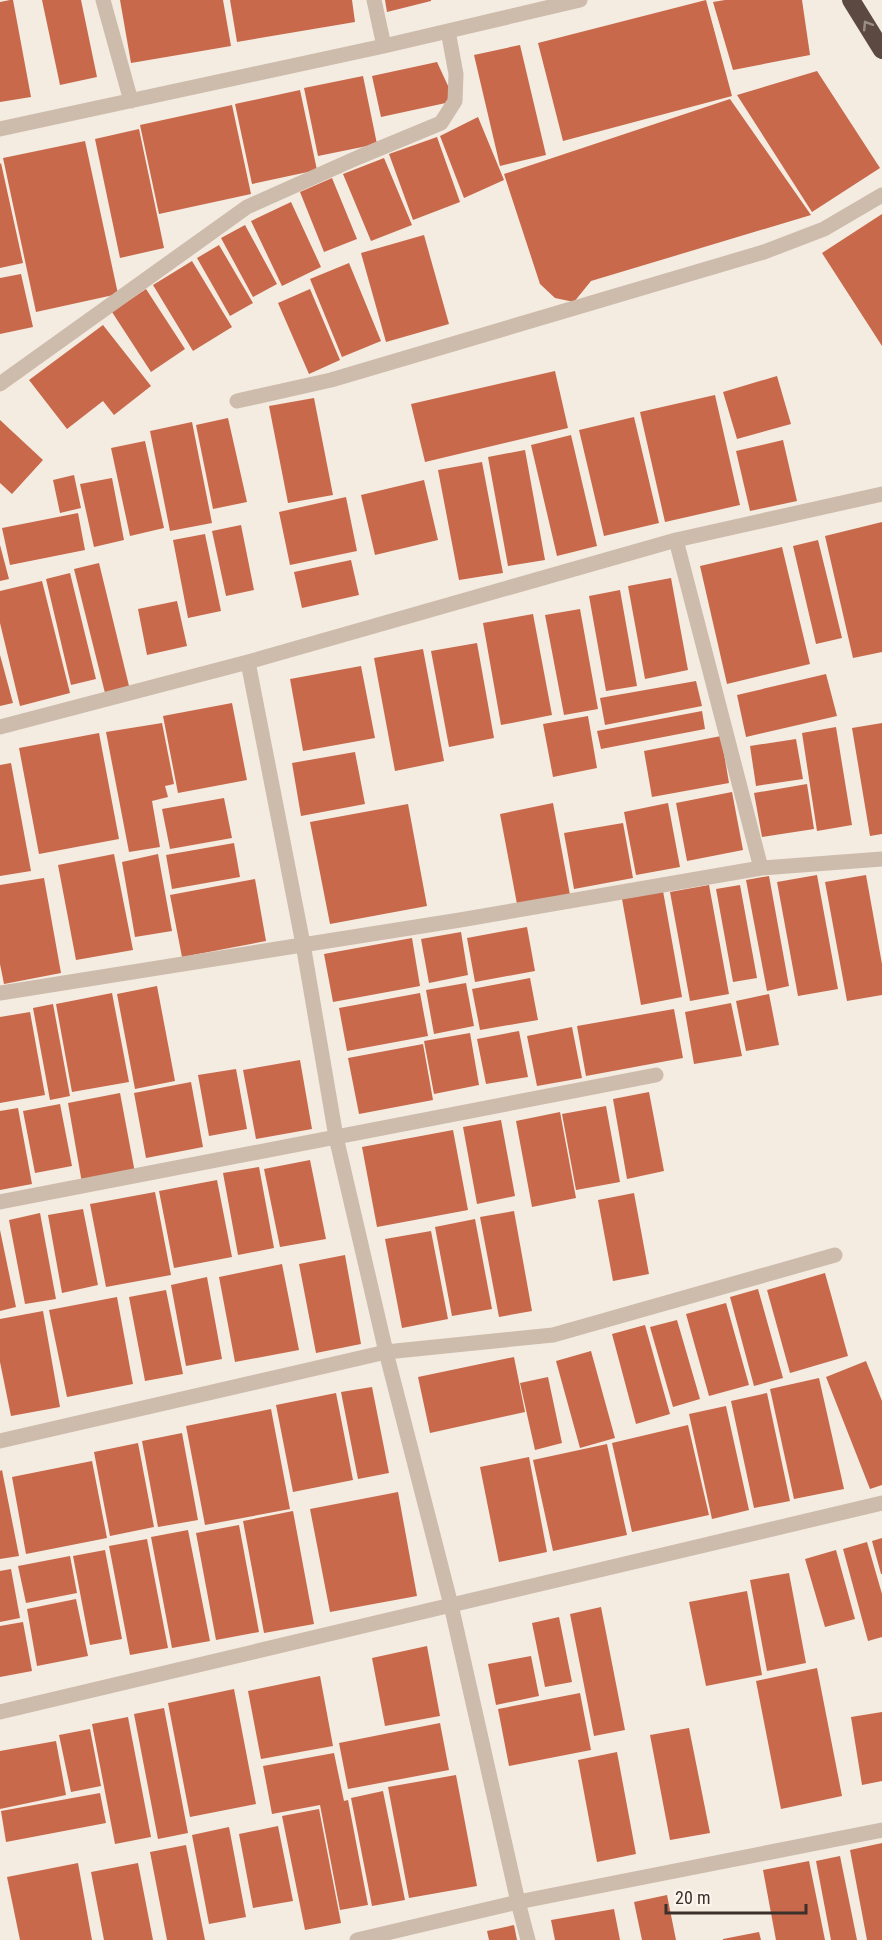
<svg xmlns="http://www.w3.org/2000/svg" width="882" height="1940" viewBox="0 0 882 1940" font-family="'Roboto Condensed',sans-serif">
<rect width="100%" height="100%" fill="#f4ebe1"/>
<path fill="#c8694b" d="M 10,0 L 13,0 L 31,97 L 0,102 L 0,2 Z
M 42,0 L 81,0 L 97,77 L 60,85 Z
M 120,0 L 223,0 L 231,46 L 131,63 Z
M 230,0 L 352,0 L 355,22 L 237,42 Z
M 385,0 L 431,0 L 431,1 L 387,12 Z
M 706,0 L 732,96 L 563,141 L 538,43 Z
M 725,0 L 802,0 L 810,55 L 733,70 L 713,2 Z
M 520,45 L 546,155 L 500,166 L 474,55 Z
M 437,62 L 455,101 L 381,117 L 372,76 Z
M 817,71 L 880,168 L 812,212 L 737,95 Z
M 363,76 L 377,144 L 318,156 L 304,88 Z
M 300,90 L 317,170 L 252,184 L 235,104 Z
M 730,99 L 811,215 L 591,281 L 574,302 L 555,298 L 540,284 L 504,174 Z
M 232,105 L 251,194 L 159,214 L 140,125 Z
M 478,117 L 504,180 L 464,198 L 440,136 Z
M 139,129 L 164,248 L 120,258 L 95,139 Z
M 437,137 L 460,202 L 413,220 L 389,154 Z
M 85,141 L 118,294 L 36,312 L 3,158 Z
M 384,158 L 412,225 L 371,241 L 343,174 Z
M 1,163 L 23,263 L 0,268 L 0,164 Z
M 332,178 L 357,239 L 324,252 L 300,192 Z
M 291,202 L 321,267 L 282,286 L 251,221 Z
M 882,214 L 882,346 L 822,253 Z
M 245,225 L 277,284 L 253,297 L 221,238 Z
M 424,235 L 449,324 L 386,342 L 361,253 Z
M 219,245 L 253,303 L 230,316 L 197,258 Z
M 192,261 L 232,327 L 193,351 L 153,285 Z
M 349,263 L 381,341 L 342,357 L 310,279 Z
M 21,274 L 33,327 L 0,334 L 0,278 Z
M 146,289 L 185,349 L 151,372 L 112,312 Z
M 310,289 L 340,360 L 309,374 L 278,303 Z
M 103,325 L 151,386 L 114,415 L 103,401 L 67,429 L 29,380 Z
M 555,371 L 568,428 L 425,462 L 411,404 Z
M 777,376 L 791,424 L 737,439 L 723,392 Z
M 715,395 L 740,505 L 665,522 L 640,412 Z
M 314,398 L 333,495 L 288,503 L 269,406 Z
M 634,417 L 659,523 L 604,536 L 579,430 Z
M 228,418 L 247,502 L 213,509 L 196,425 Z
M 0,420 L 43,460 L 12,494 L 0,483 Z
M 192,422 L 212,523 L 170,531 L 150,431 Z
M 571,435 L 597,546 L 557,556 L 531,445 Z
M 783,440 L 797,501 L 750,511 L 736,451 Z
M 145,441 L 164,528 L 130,536 L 111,448 Z
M 525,450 L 545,560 L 508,566 L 488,457 Z
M 482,462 L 503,573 L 459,580 L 438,470 Z
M 74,475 L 81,508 L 60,513 L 53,480 Z
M 112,478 L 124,540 L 94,547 L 80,484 Z
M 424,480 L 438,540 L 375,555 L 361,495 Z
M 346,497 L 357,551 L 290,565 L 279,512 Z
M 78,513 L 85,550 L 10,565 L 2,528 Z
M 882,522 L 882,652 L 853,658 L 825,536 Z
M 241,525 L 254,590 L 226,596 L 212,531 Z
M 205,534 L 221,611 L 188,618 L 173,540 Z
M 818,540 L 842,638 L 816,644 L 793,546 Z
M 0,545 L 9,579 L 0,581 Z
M 782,547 L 810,664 L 727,684 L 700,566 Z
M 351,560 L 359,595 L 302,608 L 294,572 Z
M 99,563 L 129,686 L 105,693 L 74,569 Z
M 70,573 L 96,679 L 71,685 L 46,579 Z
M 671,578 L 688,670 L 645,679 L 628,586 Z
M 42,581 L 70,693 L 20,706 L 0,623 L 0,591 Z
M 620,590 L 637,686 L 606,691 L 589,596 Z
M 177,601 L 187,646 L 147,655 L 138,609 Z
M 580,609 L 598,709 L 564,715 L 545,615 Z
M 533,614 L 552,715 L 501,725 L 483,623 Z
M 477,643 L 494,738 L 449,747 L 431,651 Z
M 423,649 L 444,761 L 395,771 L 374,658 Z
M 0,655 L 13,703 L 0,706 Z
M 361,666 L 375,738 L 303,751 L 290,679 Z
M 826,674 L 837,716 L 746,737 L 737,695 Z
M 696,681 L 702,706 L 605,725 L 600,698 Z
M 232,703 L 247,780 L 178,793 L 163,716 Z
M 702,711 L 705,729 L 601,749 L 597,731 Z
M 588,716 L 597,768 L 553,777 L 543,724 Z
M 162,723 L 174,784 L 165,786 L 168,797 L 152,801 L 160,847 L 129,852 L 106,732 Z
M 882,723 L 882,834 L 870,836 L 852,728 Z
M 836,727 L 852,825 L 817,831 L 802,733 Z
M 99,733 L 119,839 L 39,854 L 19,748 Z
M 721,736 L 729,783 L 652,797 L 644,751 Z
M 796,739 L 803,779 L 756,786 L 750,746 Z
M 355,752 L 365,804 L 301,816 L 292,763 Z
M 11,763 L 31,871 L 0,876 L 0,765 Z
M 807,784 L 814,829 L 762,837 L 754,793 Z
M 732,792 L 743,850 L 687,861 L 676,803 Z
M 224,798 L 232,838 L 170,849 L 162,809 Z
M 553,803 L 570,895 L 517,904 L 500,814 Z
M 668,803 L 680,867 L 636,875 L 624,812 Z
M 408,804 L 427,906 L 330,924 L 310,822 Z
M 623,823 L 633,878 L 574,889 L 564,833 Z
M 234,843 L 240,877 L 172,889 L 166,855 Z
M 114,854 L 133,950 L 76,960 L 58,865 Z
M 158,854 L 172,931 L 135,937 L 122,862 Z
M 817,875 L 838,989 L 798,996 L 777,882 Z
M 866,875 L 882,964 L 882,995 L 847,1001 L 825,882 Z
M 769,876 L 789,986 L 767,991 L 746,880 Z
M 44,878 L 61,973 L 4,984 L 0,964 L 0,885 Z
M 255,879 L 266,941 L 182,957 L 170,895 Z
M 709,885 L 729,994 L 690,1001 L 670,892 Z
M 740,885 L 757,978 L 733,982 L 716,889 Z
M 663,891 L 682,997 L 641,1005 L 622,899 Z
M 527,927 L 535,971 L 475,982 L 467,938 Z
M 461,932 L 468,975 L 429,983 L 421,939 Z
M 412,938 L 420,986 L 333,1002 L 324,954 Z
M 530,978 L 538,1020 L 480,1030 L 472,989 Z
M 466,983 L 474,1026 L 434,1034 L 426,990 Z
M 157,986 L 175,1081 L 135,1089 L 117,994 Z
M 112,993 L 129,1082 L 72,1092 L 56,1004 Z
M 420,993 L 428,1036 L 347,1051 L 339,1008 Z
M 769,994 L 779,1045 L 746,1051 L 736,1001 Z
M 731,1003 L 742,1056 L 694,1064 L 685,1012 Z
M 53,1004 L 70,1096 L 50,1100 L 33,1008 Z
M 674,1009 L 683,1058 L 586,1076 L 577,1026 Z
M 30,1012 L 45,1095 L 0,1103 L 0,1017 Z
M 572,1027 L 582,1078 L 537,1086 L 527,1036 Z
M 519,1031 L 528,1077 L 486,1084 L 477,1039 Z
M 470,1033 L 479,1085 L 434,1094 L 424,1041 Z
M 423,1044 L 433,1100 L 359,1114 L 348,1058 Z
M 300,1060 L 312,1129 L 256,1139 L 243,1070 Z
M 236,1069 L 247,1129 L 209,1136 L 198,1075 Z
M 191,1082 L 203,1147 L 146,1158 L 134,1093 Z
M 649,1092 L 664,1171 L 627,1179 L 613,1099 Z
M 120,1093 L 135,1173 L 82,1183 L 68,1103 Z
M 60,1104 L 72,1166 L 35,1173 L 23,1111 Z
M 606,1106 L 620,1182 L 576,1190 L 562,1114 Z
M 18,1108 L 32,1184 L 0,1190 L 0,1111 Z
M 560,1112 L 576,1198 L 532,1207 L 516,1121 Z
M 501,1120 L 515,1196 L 477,1204 L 463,1127 Z
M 453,1130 L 468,1210 L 377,1227 L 362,1147 Z
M 310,1160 L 326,1239 L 280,1247 L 264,1169 Z
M 259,1167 L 274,1248 L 238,1255 L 223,1173 Z
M 217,1180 L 232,1257 L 174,1268 L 159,1191 Z
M 155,1192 L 171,1275 L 106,1287 L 90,1204 Z
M 634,1193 L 649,1274 L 613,1281 L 598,1200 Z
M 83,1209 L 98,1285 L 62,1293 L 48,1215 Z
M 514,1211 L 532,1311 L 499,1317 L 480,1217 Z
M 40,1213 L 56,1299 L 25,1304 L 9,1220 Z
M 475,1219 L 492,1309 L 452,1316 L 435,1227 Z
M 0,1230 L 16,1307 L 0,1311 Z
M 431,1231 L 448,1319 L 402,1328 L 385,1239 Z
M 345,1255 L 361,1344 L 316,1353 L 299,1264 Z
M 282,1264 L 299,1350 L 235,1362 L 219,1277 Z
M 825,1273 L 848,1356 L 790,1373 L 767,1290 Z
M 207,1277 L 222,1359 L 186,1366 L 171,1285 Z
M 758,1289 L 783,1378 L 754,1386 L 730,1297 Z
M 166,1290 L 183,1374 L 145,1381 L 129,1297 Z
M 117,1297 L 133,1384 L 67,1397 L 49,1310 Z
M 726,1303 L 749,1385 L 709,1396 L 686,1314 Z
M 43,1311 L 60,1407 L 11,1416 L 0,1362 L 0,1319 Z
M 677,1320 L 700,1399 L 673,1407 L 650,1327 Z
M 645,1325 L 670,1414 L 636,1424 L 612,1334 Z
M 591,1351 L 615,1438 L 580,1448 L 556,1361 Z
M 514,1357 L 525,1412 L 430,1433 L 418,1377 Z
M 866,1361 L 882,1401 L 882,1485 L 870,1489 L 826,1377 Z
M 548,1377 L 562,1443 L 535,1450 L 520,1383 Z
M 819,1378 L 844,1489 L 794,1499 L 770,1389 Z
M 372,1387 L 389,1473 L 358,1479 L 341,1392 Z
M 336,1393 L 353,1480 L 293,1492 L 276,1405 Z
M 767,1393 L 790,1501 L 754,1508 L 731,1401 Z
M 726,1406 L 749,1510 L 712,1519 L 689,1414 Z
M 271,1409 L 290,1509 L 205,1525 L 186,1426 Z
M 688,1425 L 709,1515 L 632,1532 L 612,1443 Z
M 182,1433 L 198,1520 L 158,1527 L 142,1441 Z
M 138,1443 L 154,1527 L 110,1536 L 94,1452 Z
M 607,1444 L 627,1535 L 553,1551 L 533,1460 Z
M 529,1457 L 547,1552 L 499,1562 L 480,1467 Z
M 92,1461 L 107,1538 L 26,1554 L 12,1477 Z
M 2,1470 L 19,1556 L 0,1559 L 0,1471 Z
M 398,1492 L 417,1596 L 330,1612 L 310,1509 Z
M 293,1511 L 314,1624 L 264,1633 L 243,1521 Z
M 239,1525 L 259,1632 L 216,1640 L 196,1533 Z
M 188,1530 L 210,1641 L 172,1648 L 151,1537 Z
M 882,1538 L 882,1574 L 881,1574 L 872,1541 Z
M 147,1539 L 168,1648 L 130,1655 L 109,1546 Z
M 867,1542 L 882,1594 L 882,1637 L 868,1641 L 843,1549 Z
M 105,1550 L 122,1639 L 90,1645 L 73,1556 Z
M 836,1550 L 855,1619 L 825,1627 L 805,1559 Z
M 70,1556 L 77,1593 L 26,1603 L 18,1566 Z
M 11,1569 L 20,1618 L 0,1622 L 0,1571 Z
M 789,1573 L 806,1663 L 767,1671 L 750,1580 Z
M 747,1591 L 762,1675 L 706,1686 L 689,1602 Z
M 76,1599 L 88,1656 L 37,1666 L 27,1609 Z
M 601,1607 L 625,1730 L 594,1736 L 570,1614 Z
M 559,1617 L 572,1682 L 545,1687 L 532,1623 Z
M 23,1622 L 32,1671 L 0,1677 L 0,1626 Z
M 427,1646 L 440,1716 L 385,1726 L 372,1658 Z
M 531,1656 L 539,1696 L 496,1705 L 488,1664 Z
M 817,1668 L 842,1796 L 781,1809 L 756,1681 Z
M 320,1676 L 333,1746 L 261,1759 L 248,1691 Z
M 234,1689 L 256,1804 L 190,1817 L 168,1703 Z
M 580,1693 L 591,1750 L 509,1766 L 498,1709 Z
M 164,1708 L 188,1833 L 158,1839 L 134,1714 Z
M 882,1712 L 882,1781 L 862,1785 L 851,1717 Z
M 128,1717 L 151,1837 L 115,1844 L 92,1724 Z
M 440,1723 L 449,1770 L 348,1789 L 339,1743 Z
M 689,1728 L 710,1833 L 670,1840 L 650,1735 Z
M 90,1729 L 101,1786 L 71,1792 L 59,1735 Z
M 56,1741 L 66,1795 L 0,1809 L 0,1751 Z
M 617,1752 L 636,1854 L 597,1862 L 578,1760 Z
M 334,1753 L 344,1801 L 348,1800 L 368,1905 L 340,1910 L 320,1805 L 272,1814 L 263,1766 Z
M 456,1775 L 477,1886 L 409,1898 L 388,1787 Z
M 383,1791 L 405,1900 L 372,1906 L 351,1798 Z
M 100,1793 L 106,1823 L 6,1842 L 1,1811 Z
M 319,1809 L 341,1923 L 305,1930 L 282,1816 Z
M 278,1826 L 293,1901 L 253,1908 L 239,1834 Z
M 229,1827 L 246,1917 L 209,1924 L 192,1835 Z
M 882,1843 L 882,1940 L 867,1940 L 850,1850 Z
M 186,1845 L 205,1940 L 167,1940 L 150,1852 Z
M 840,1856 L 857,1940 L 831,1940 L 816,1861 Z
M 809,1861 L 825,1940 L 776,1940 L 763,1870 Z
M 78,1863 L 92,1940 L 20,1940 L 7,1877 Z
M 138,1863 L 153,1940 L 104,1940 L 91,1872 Z
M 667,1895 L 676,1940 L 642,1940 L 634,1902 Z
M 614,1909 L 620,1940 L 555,1940 L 551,1920 Z
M 514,1925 L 517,1940 L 489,1940 L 487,1931 Z
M 759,1932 L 761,1940 L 723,1940 L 723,1939 Z"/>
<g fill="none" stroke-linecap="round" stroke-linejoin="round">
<path stroke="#cdbbac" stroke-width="15" d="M 103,0 L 131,101
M 374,0 L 384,46
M 0,129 L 384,46 L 580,0
M 0,384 L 247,207 L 359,157 L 441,123 L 455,101 L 456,74 L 448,31
M 237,401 L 331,380 L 764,252 L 824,229 L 882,195
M 676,540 L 761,868
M 248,662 L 303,944 L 336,1137 L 386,1352 L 451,1605 L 518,1902 L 528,1940
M 0,727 L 248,662 L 676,540 L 882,494
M 0,993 L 460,920 L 761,868 L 882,859
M 0,1202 L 656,1075
M 0,1441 L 386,1352 L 553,1335 L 835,1255
M 0,1712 L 882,1503
M 357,1940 L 518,1902 L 882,1830"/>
<path stroke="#5c4a42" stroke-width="18" d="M 851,0 L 882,50"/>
</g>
<defs><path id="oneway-chevron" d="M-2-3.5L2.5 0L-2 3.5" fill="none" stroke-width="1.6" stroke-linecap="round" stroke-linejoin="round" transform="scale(1.5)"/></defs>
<use stroke="#9c8e87" href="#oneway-chevron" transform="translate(867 25) rotate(-122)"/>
<path d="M666 1904v9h140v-9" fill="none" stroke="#3b302b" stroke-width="3"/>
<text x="675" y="1904" font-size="18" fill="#3b302b" stroke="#fbf5ee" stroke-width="4.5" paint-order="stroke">20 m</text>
</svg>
